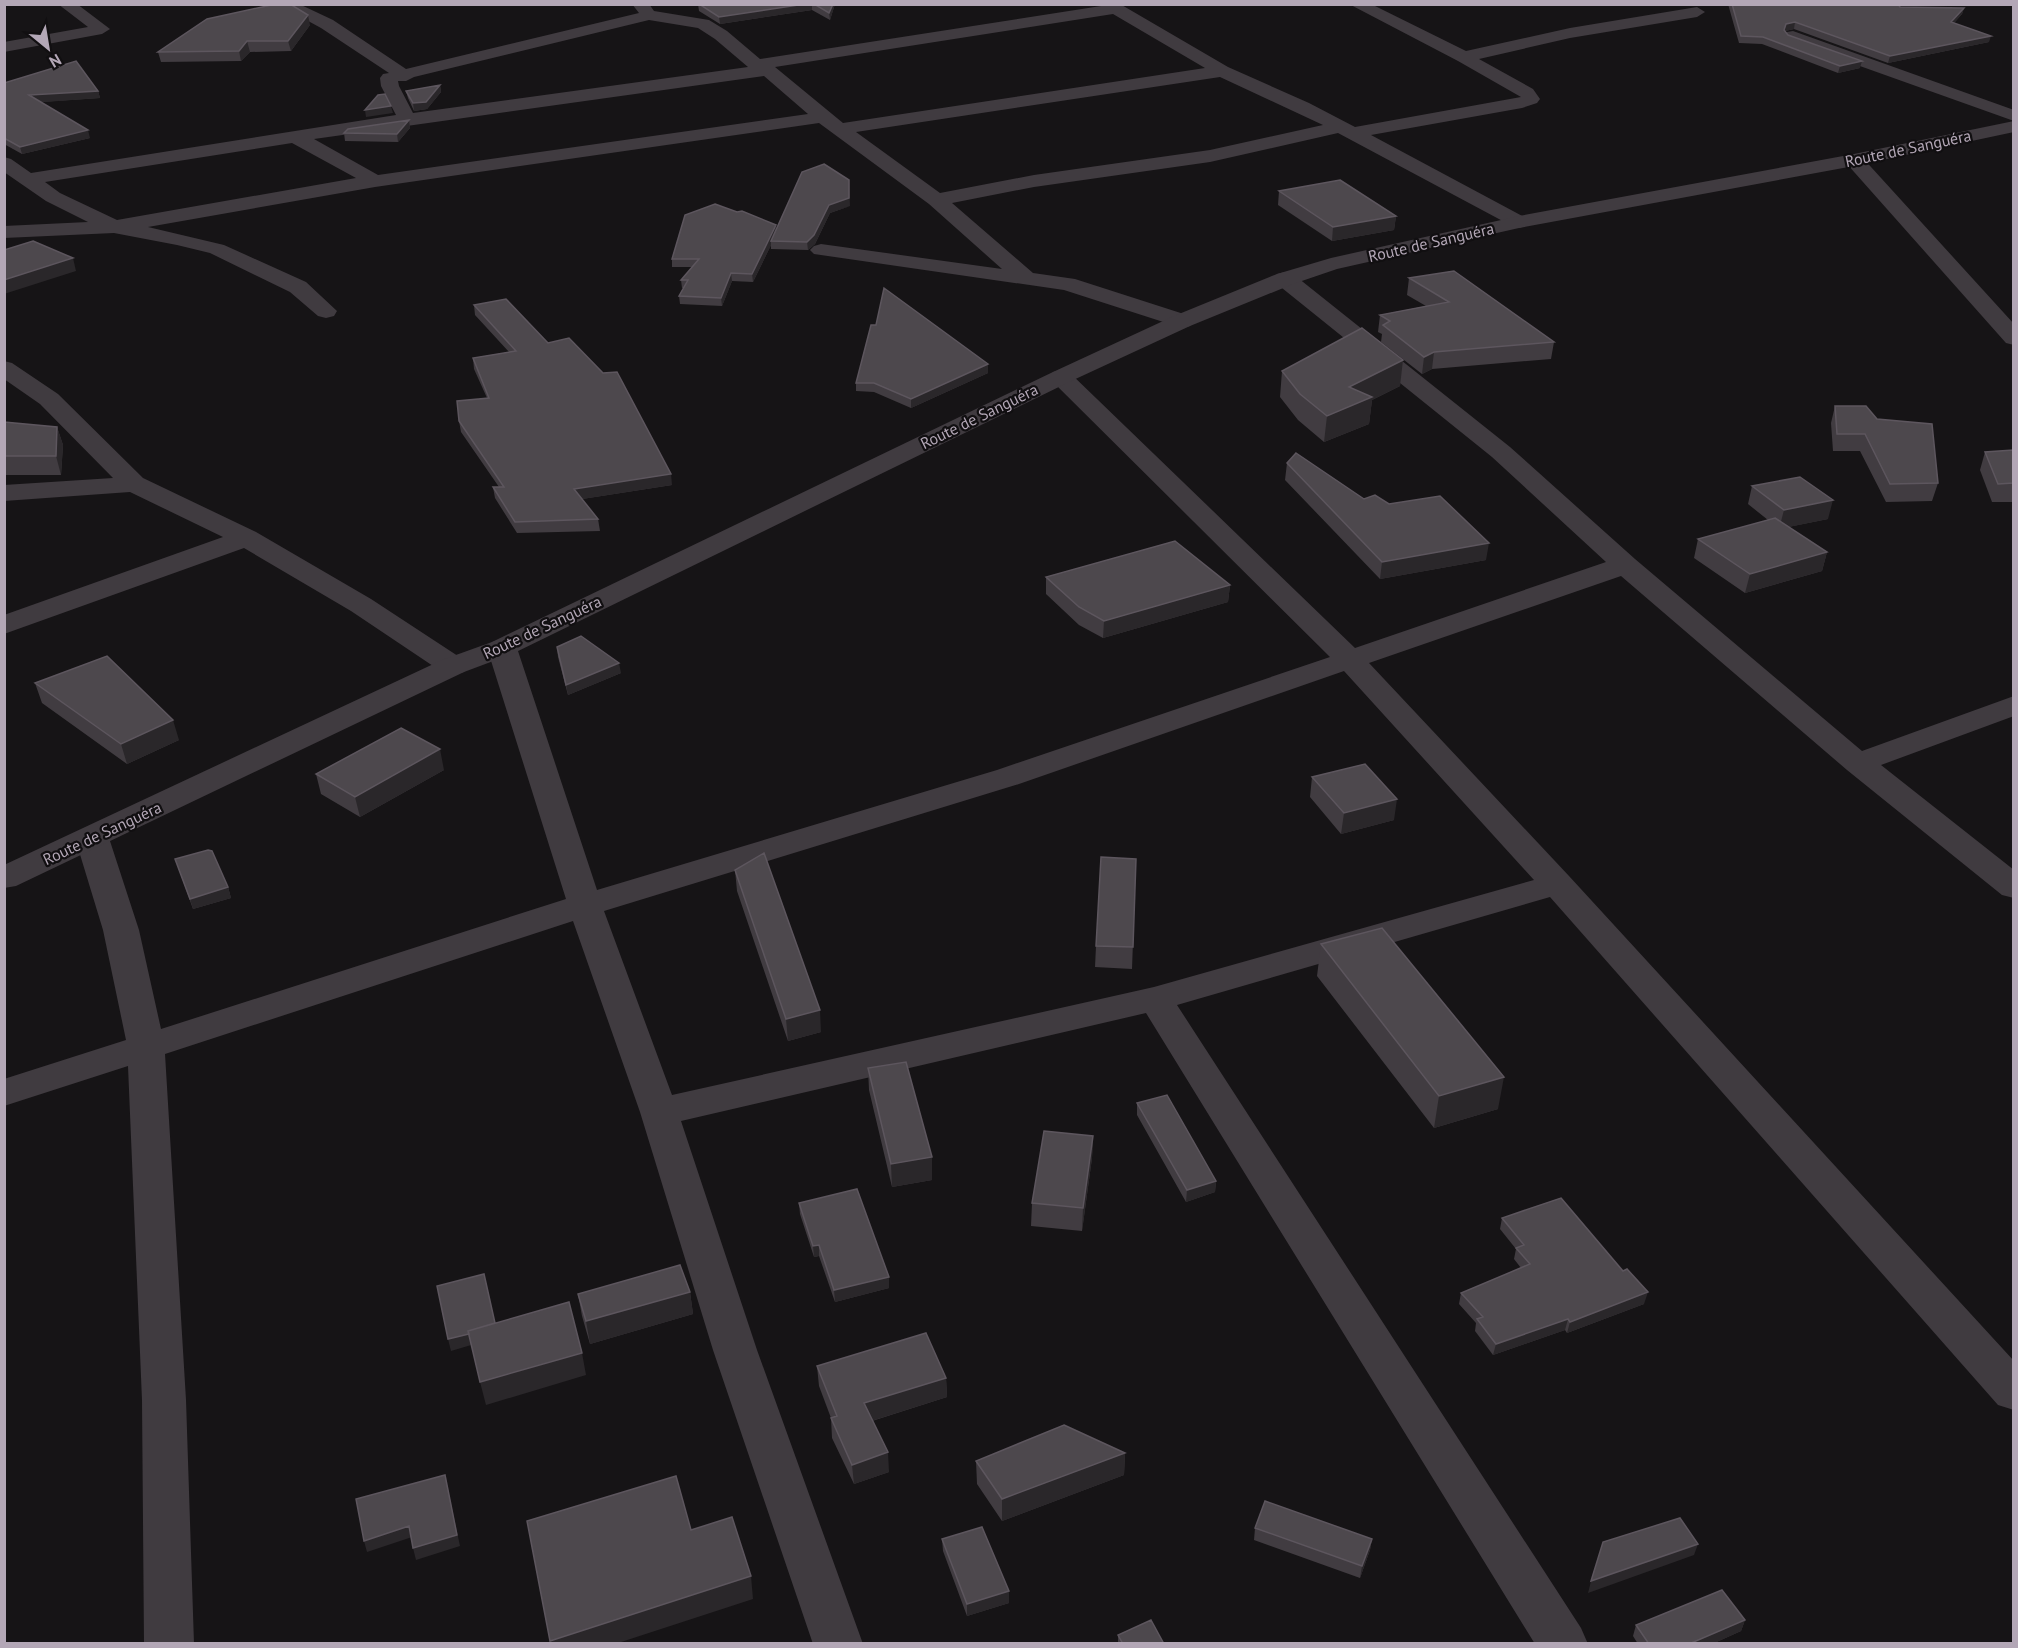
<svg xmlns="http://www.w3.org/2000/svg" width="2018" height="1648" viewBox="0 0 2018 1648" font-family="'PT Sans',sans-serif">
<rect width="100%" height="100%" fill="#161416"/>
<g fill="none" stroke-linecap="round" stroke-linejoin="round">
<path fill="#403b40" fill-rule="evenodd" d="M 58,4 L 77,4 L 110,29 L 102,34 L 4,52 L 4,42 L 88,27 Z
M 277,4 L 299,4 L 333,20 L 406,69 L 639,13 L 632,4 L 649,4 L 654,11 L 709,20 L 727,31 L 760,59 L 1101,6 L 1100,4 L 1120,4 L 1228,67 L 1309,103 L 1355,127 L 1521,97 L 1458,61 L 1349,4 L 1371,4 L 1466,51 L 1570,28 L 1697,7 L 1705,12 L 1697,17 L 1570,38 L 1479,59 L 1533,89 L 1540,99 L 1537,103 L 1522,108 L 1371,135 L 1526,218 L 1529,222 L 1526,226 L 1519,228 L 1512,226 L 1338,133 L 1210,162 L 1034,187 L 952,203 L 1033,273 L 1075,279 L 1190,316 L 1193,321 L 1190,326 L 1182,328 L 1064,290 L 814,254 L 810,250 L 814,246 L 821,244 L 1002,269 L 929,204 L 819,123 L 375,187 L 148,227 L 224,245 L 306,282 L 337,311 L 334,316 L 326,318 L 318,316 L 290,292 L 210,253 L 177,245 L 114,233 L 4,238 L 4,226 L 88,222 L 46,201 L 4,172 L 4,157 L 11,159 L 31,173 L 396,115 L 381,86 L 380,78 L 383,74 L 389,73 L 321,28 ZM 1113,14 L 1205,68 L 843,123 L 775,67 ZM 649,20 L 698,28 L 715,39 L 748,67 L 413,113 L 399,86 L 398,81 L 406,81 L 414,77 ZM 764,76 L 808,114 L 378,175 L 314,139 ZM 1220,77 L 1323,125 L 1210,150 L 1034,175 L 940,193 L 856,132 ZM 292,143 L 356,178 L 117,220 L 60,193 L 45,182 Z
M 1793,31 L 2014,110 L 2014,121 L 1787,40 L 1785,36 L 1787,32 Z
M 1854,154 L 1861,156 L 2014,324 L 2014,345 L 2006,343 L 1847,164 L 1844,160 L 1847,156 Z
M 1285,272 L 1293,274 L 1510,447 L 1635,559 L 1862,751 L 2014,696 L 2014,716 L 1881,765 L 2014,870 L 2014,898 L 2002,895 L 1847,770 L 1621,576 L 1369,663 L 1569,876 L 2014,1361 L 2014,1410 L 1998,1405 L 1550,897 L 1177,1005 L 1581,1628 L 1588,1644 L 1535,1644 L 1146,1013 L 681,1121 L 757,1350 L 863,1644 L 813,1644 L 713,1350 L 640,1112 L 573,921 L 165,1054 L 186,1400 L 194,1644 L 144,1644 L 142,1400 L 128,1066 L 4,1106 L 4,1079 L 126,1040 L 103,930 L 75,838 L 80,831 L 92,828 L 104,831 L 109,838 L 139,930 L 161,1029 L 566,899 L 487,648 L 492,642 L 502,639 L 512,642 L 517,648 L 597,890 L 997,770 L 1330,657 L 1053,382 L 1049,377 L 1053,372 L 1061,370 L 1069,372 L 1355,648 L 1606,562 L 1492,457 L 1277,284 L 1274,279 L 1277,274 ZM 1344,671 L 1534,880 L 1154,987 L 672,1095 L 604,911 L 1019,784 Z
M 4,361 L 12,363 L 58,394 L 143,478 L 256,532 L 371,599 L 464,660 L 468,666 L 464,672 L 453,675 L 442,672 L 351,611 L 244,548 L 4,634 L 4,615 L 223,537 L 130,492 L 4,501 L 4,485 L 113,478 L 40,404 L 4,379 Z"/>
<path fill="#403b40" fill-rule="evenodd" d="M 2014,121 L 2014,132 L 1854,166 L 1519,228 L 1337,269 L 1293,284 L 1190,326 L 1069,382 L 512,654 L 464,672 L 16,886 L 4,888 L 4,865 L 442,660 L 492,642 L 1053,372 L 1174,316 L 1277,274 L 1331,258 L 1519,216 L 1854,154 Z"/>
</g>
<path fill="#413c41" d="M 698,4 L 835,4 L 830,20 L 812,10 L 720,24 L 699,11 Z
M 1728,4 L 1898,4 L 1900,7 L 1964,8 L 1962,14 L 1954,23 L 1989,42 L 1888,63 L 1794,29 L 1785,31 L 1788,35 L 1860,68 L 1838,73 L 1762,44 L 1739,43 Z
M 310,25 L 291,51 L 250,52 L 241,61 L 161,62 L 158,52 Z
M 4,83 L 98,91 L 100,98 L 40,102 L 90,138 L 22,154 L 4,144 Z
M 440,85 L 441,92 L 427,109 L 414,111 L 408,98 L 406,91 Z
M 409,120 L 410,128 L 398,142 L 345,141 L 344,133 Z
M 1279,191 L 1396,216 L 1394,230 L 1332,241 L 1278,205 Z
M 850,206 L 830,213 L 815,244 L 808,250 L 771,249 L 771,245 L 753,282 L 732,281 L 722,306 L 680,304 L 679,296 L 684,288 L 682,288 L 681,280 L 692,267 L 672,267 L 672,259 L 737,212 L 776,225 L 776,228 Z
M 1409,278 L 1554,342 L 1551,359 L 1432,369 L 1422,374 L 1381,342 L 1382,334 L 1378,332 L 1380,315 L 1426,306 L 1407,295 Z
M 474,305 L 672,485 L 582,499 L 598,519 L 600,531 L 517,533 L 495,498 L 493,487 L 499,487 L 461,432 L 459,421 L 487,398 L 474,369 L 473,358 L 509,352 L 475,315 Z
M 1403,360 L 1400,386 L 1372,400 L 1369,424 L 1324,442 L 1298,420 L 1280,397 L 1282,371 Z
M 988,364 L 988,373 L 911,408 L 874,392 L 856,391 L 856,383 Z
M 1835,406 L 1877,419 L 1938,483 L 1932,501 L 1886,502 L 1860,451 L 1833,451 L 1831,423 Z
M 4,422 L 57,427 L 63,445 L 61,475 L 4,475 Z
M 2013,450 L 2013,502 L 1992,502 L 1980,470 L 1985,452 Z
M 1287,463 L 1364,499 L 1389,504 L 1486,560 L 1380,579 L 1285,480 Z
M 1752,486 L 1828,519 L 1788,527 L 1827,552 L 1822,571 L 1745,593 L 1694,558 L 1698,539 L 1768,520 L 1748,504 Z
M 1046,577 L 1230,585 L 1228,602 L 1103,638 L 1079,625 L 1046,594 Z
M 557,647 L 621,673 L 568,695 L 558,657 Z
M 35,683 L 179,740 L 127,764 L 42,703 Z
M 444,770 L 360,817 L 321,794 L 316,774 Z
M 1312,777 L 1394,820 L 1341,834 L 1310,797 Z
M 175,859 L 228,887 L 231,898 L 193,909 Z
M 1136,859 L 1132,969 L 1095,967 L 1096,946 Z
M 735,870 L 821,1032 L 788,1041 L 737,891 Z
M 1321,944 L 1498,1109 L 1434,1128 L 1317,976 Z
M 868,1068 L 932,1157 L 932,1180 L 892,1187 L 869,1090 Z
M 1137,1103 L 1216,1181 L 1215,1192 L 1186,1202 L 1137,1115 Z
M 1093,1136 L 1092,1158 L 1082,1231 L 1031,1226 L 1032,1203 Z
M 799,1203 L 889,1277 L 889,1288 L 835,1302 L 819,1256 L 814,1257 L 800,1214 Z
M 1502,1218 L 1644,1304 L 1567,1333 L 1565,1330 L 1493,1355 L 1475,1331 L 1476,1323 L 1459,1304 L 1461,1293 L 1521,1268 L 1514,1259 L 1516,1249 L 1500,1229 Z
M 690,1292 L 693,1314 L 590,1344 L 582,1316 L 578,1294 Z
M 817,1366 L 946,1378 L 947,1397 L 872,1421 L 889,1472 L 854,1484 L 832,1438 L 831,1418 L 819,1386 Z
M 1125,1453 L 1124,1475 L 1002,1521 L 977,1484 L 976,1461 Z
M 1255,1528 L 1372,1539 L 1370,1550 L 1360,1578 L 1254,1540 Z
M 942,1539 L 1009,1603 L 967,1616 L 943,1551 Z
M 1745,1620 L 1741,1631 L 1712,1644 L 1638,1644 L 1633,1636 L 1636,1625 Z
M 1118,1635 L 1164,1644 L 1118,1644 Z"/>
<path fill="#2a272a" d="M 805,4 L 812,4 L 812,10 L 720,24 L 719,17 Z
M 833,4 L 835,4 L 830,20 L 829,13 Z
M 1964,8 L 1962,14 L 1949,29 L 1951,22 Z
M 308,15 L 310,25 L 291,51 L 288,41 Z
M 1795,22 L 1794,29 L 1785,31 L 1783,37 L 1786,24 Z
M 1991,36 L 1989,42 L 1888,63 L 1890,56 Z
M 247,41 L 250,52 L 241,61 L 239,51 Z
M 1862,61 L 1860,68 L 1838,73 L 1840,66 Z
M 440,85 L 441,92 L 427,109 L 414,111 L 413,103 Z
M 98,91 L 100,98 L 31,103 L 29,95 Z
M 391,106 L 393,113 L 366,117 L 365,110 Z
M 409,120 L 410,128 L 398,142 L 397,134 Z
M 88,130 L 90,138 L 22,154 L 20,147 Z
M 849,180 L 850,206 L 830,213 L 815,244 L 808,250 L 807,242 L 829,205 Z
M 1396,216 L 1394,230 L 1332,241 L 1333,227 Z
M 776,225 L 777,233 L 771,241 L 771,245 L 753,282 L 752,274 Z
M 73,258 L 76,271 L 4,294 L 4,280 Z
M 731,273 L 732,281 L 722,306 L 721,298 Z
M 1434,352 L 1432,369 L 1422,374 L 1424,357 Z
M 1403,360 L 1400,386 L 1372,400 L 1369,424 L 1324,442 L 1327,416 L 1349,387 Z
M 988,364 L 988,373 L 911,408 L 911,399 Z
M 57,427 L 63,445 L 61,475 L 56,456 Z
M 671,474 L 672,485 L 576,500 L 574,489 Z
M 1833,500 L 1828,519 L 1779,529 L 1784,510 Z
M 1489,543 L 1486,560 L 1380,579 L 1382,562 Z
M 1827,552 L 1822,571 L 1745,593 L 1750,574 Z
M 1230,585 L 1228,602 L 1103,638 L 1104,621 Z
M 619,663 L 621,673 L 568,695 L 566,685 Z
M 173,720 L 179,740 L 127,764 L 121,744 Z
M 440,749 L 444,770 L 360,817 L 355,797 Z
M 1397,799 L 1394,820 L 1341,834 L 1344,813 Z
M 228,887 L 231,898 L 193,909 L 190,899 Z
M 820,1010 L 821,1032 L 788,1041 L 786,1019 Z
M 1504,1077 L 1498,1109 L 1434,1128 L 1439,1096 Z
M 1093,1136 L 1092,1158 L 1082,1231 L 1083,1208 Z
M 932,1157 L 932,1180 L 892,1187 L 891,1164 Z
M 1216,1181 L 1215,1192 L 1186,1202 L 1187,1190 Z
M 819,1245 L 819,1256 L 814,1257 L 813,1246 Z
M 889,1277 L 889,1288 L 835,1302 L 834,1290 Z
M 690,1292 L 693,1314 L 590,1344 L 586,1321 Z
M 1648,1292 L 1644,1304 L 1567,1333 L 1570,1322 Z
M 1568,1319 L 1565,1330 L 1493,1355 L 1496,1344 Z
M 496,1326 L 498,1337 L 451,1351 L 448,1339 Z
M 582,1353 L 586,1375 L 486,1405 L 480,1382 Z
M 946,1378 L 947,1397 L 865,1423 L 864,1403 Z
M 888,1452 L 889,1472 L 854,1484 L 852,1465 Z
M 1125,1453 L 1124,1475 L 1002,1521 L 1002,1499 Z
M 445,1475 L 460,1546 L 416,1560 L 413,1548 Z
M 409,1526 L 412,1537 L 367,1552 L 364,1541 Z
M 1372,1539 L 1370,1550 L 1360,1578 L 1362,1566 Z
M 1698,1544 L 1694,1555 L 1588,1593 L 1591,1581 Z
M 751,1576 L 753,1599 L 615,1644 L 550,1644 L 550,1641 Z
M 1009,1591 L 1009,1603 L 967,1616 L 967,1604 Z
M 1745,1620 L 1741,1631 L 1712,1644 L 1689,1644 Z"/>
<path fill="#4d484d" stroke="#5d565e" stroke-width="1.5" d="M 276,4 L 290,4 L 308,15 L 288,41 L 247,41 L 239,51 L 158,52 L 207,19 Z
M 699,4 L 805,4 L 719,17 Z
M 814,4 L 833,4 L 829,13 Z
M 1732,4 L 1898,4 L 1900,7 L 1964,8 L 1951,22 L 1991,36 L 1890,56 L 1795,22 L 1786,24 L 1784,30 L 1788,35 L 1862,61 L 1840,66 L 1763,37 L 1741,36 Z
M 76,61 L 98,91 L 29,95 L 88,130 L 20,147 L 4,138 L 4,83 Z
M 440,85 L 426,102 L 413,103 L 406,91 Z
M 385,94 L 391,106 L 365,110 L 378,95 Z
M 409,120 L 397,134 L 344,133 L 348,129 Z
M 824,164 L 849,180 L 849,198 L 829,205 L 814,235 L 807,242 L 771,241 L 802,172 Z
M 1340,180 L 1396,216 L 1333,227 L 1279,191 Z
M 715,204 L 737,212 L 742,211 L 776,225 L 752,274 L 731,273 L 721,298 L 679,296 L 688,280 L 681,280 L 699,259 L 672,259 L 685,215 Z
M 33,241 L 73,258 L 4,280 L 4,250 Z
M 1454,271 L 1554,342 L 1434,352 L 1424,357 L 1383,325 L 1390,321 L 1380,315 L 1449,302 L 1409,278 Z
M 884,288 L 988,364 L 911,399 L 874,383 L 856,383 L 871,325 L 876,325 Z
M 506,299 L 548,343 L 569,338 L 603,373 L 617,372 L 671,474 L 574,489 L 598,519 L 515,522 L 493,487 L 504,487 L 459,421 L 457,401 L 489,398 L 473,358 L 516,351 L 474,305 Z
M 1362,328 L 1403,360 L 1349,387 L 1372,397 L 1327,416 L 1300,394 L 1282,371 Z
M 1835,406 L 1866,406 L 1877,419 L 1932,424 L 1938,483 L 1890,484 L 1865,434 L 1837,434 Z
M 4,422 L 57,427 L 56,456 L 4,456 Z
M 2013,450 L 2013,483 L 1998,484 L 1985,452 Z
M 1296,453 L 1364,499 L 1375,495 L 1389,504 L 1440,496 L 1489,543 L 1382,562 L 1287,463 Z
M 1800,477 L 1833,500 L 1784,510 L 1752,486 Z
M 1775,518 L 1827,552 L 1750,574 L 1698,539 Z
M 1175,541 L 1230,585 L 1104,621 L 1079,607 L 1046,577 Z
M 581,636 L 619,663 L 566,685 L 557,647 Z
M 107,656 L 173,720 L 121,744 L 35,683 Z
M 401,728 L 440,749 L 355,797 L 316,774 Z
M 1365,764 L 1397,799 L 1344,813 L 1312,777 Z
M 208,850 L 212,851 L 228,887 L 190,899 L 175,859 Z
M 764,853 L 820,1010 L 786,1019 L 735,870 Z
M 1101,857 L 1136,859 L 1133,947 L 1096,946 Z
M 1382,928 L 1504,1077 L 1439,1096 L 1321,944 Z
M 906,1062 L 932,1157 L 891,1164 L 868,1068 Z
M 1167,1095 L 1216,1181 L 1187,1190 L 1137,1103 Z
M 1044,1131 L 1093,1136 L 1083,1208 L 1032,1203 Z
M 857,1189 L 889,1277 L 834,1290 L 819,1245 L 813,1246 L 799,1203 Z
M 1561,1198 L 1623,1271 L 1627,1269 L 1648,1292 L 1570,1322 L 1568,1319 L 1496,1344 L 1477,1319 L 1483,1317 L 1461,1293 L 1530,1264 L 1516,1248 L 1524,1245 L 1502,1218 Z
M 680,1265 L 690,1292 L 586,1321 L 578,1294 Z
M 484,1274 L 495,1323 L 468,1331 L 469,1334 L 448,1339 L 437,1286 Z
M 569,1302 L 582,1353 L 480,1382 L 468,1331 Z
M 926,1333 L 946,1378 L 864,1403 L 888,1452 L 852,1465 L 831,1418 L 837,1416 L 817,1366 Z
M 1064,1425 L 1125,1453 L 1002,1499 L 976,1461 Z
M 445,1475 L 457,1535 L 413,1548 L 409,1526 L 364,1541 L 356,1499 Z
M 676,1476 L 691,1530 L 732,1517 L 751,1576 L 550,1641 L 527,1521 Z
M 1265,1501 L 1372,1539 L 1362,1566 L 1255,1528 Z
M 1680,1518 L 1698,1544 L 1591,1581 L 1603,1542 Z
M 982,1527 L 1009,1591 L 967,1604 L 942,1539 Z
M 1722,1590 L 1745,1620 L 1689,1644 L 1649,1644 L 1636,1625 Z
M 1151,1620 L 1164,1644 L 1123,1644 L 1118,1635 Z"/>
<g text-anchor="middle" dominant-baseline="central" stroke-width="4.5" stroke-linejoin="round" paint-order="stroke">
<g font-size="16" fill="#b3a7b6" stroke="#110f11">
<text transform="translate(1908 148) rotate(-12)">Route de Sanguéra</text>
<text transform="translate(1431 242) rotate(-13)">Route de Sanguéra</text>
<text transform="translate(979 416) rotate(-26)">Route de Sanguéra</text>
<text transform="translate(542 627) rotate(-25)">Route de Sanguéra</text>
<text transform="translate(102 833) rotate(-25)">Route de Sanguéra</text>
</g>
</g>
<rect width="2018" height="1648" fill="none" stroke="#b3a7b6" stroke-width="12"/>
<g transform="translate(48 48) rotate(150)" stroke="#110f11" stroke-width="4.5" paint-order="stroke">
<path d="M0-4.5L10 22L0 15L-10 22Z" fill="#b3a7b6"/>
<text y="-9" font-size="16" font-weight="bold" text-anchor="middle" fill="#b3a7b6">N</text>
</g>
</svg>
